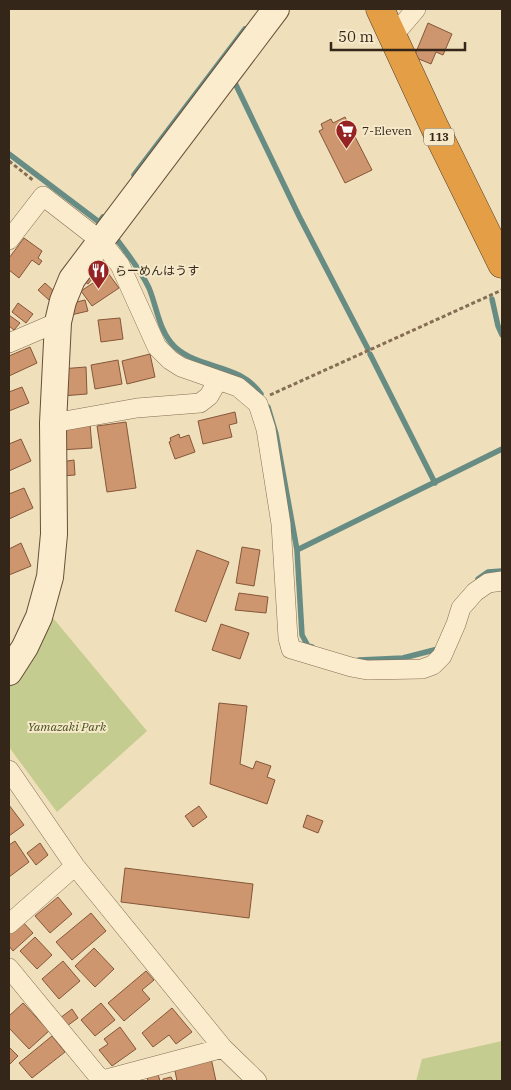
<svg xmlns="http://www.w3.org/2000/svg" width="511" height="1090" viewBox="0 0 511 1090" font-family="'IBM Plex Serif','Noto Sans JP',serif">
<rect width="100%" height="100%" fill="#efdfbb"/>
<path fill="#c5cc8f" d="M 53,618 L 147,731 L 57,812 L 9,747 L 9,687 Z
M 502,1041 L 502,1081 L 416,1081 L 422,1059 Z"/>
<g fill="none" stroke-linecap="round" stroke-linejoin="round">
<path stroke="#678c83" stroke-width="5.5" d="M 235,83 L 299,216 L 368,349
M 9,154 L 99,222 L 103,217
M 134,175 L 245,29
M 115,237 C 127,253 140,269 149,288 C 157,307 159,332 175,347 C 200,370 240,363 261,394
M 492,299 L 498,326 L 502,335
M 370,354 L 435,483
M 268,407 L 276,434 L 297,550 L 302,635 L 308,646 L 312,647
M 297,550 L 502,449
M 478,579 L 488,572 L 502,571
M 359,660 L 403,658 L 438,649 L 439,646"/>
</g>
<path fill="#ce966f" stroke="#85573a" d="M 428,23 L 452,34 L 443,55 L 436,52 L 431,64 L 414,57 Z
M 345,117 L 372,170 L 345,183 L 319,131 L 323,129 L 321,124 L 331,119 L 333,123 Z
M 24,238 L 42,251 L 38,258 L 42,261 L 39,265 L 32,260 L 19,278 L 9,270 L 9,258 Z
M 94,262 L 101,268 L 88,284 L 80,278 Z
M 108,273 L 119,288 L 92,306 L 81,291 Z
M 45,283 L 56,293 L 50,301 L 38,290 Z
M 85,300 L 88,311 L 71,315 L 68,304 Z
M 18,303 L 33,314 L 26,323 L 12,312 Z
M 9,315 L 20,323 L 14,330 L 9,326 Z
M 120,318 L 123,339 L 101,342 L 98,320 Z
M 30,347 L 37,363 L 9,376 L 9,356 Z
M 150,354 L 155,377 L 127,384 L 122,361 Z
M 118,360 L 122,384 L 95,389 L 91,365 Z
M 86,367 L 87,394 L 62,396 L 60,369 Z
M 22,387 L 29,403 L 9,411 L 9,392 Z
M 235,412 L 237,423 L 229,425 L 232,437 L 203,444 L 198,421 Z
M 126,422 L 136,488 L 107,492 L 97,426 Z
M 90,424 L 92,448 L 60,450 L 59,427 Z
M 179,434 L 180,438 L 189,435 L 195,452 L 175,459 L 169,442 L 171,441 L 170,438 Z
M 21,439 L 31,461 L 9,471 L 9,444 Z
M 74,460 L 75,475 L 62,476 L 61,462 Z
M 24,488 L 33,508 L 9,519 L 9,494 Z
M 21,543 L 31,566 L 9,575 L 9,549 Z
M 242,547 L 260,550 L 254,586 L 236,583 Z
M 197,550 L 229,562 L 206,622 L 175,611 Z
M 239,593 L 268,597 L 266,613 L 235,610 Z
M 221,624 L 249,633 L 240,659 L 212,650 Z
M 219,703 L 247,706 L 240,764 L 253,769 L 256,761 L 271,766 L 267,777 L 275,780 L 267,804 L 210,784 Z
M 9,805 L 24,825 L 9,836 Z
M 199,806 L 207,817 L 193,827 L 185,816 Z
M 307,815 L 323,821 L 318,833 L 303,827 Z
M 15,841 L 29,862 L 9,877 L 9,845 Z
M 40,843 L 48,855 L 36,865 L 27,853 Z
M 125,868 L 253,884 L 249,918 L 121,902 Z
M 58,897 L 72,914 L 50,933 L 35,916 Z
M 91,913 L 106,931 L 72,960 L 56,942 Z
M 21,920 L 33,933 L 13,951 L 9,946 L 9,931 Z
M 35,937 L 52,955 L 37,969 L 20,951 Z
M 94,948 L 114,969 L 95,987 L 75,966 Z
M 63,961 L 80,981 L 59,999 L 42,979 Z
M 146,971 L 154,980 L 142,990 L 150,999 L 124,1021 L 108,1003 Z
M 23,1003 L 49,1031 L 29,1049 L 9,1028 L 9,1016 Z
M 101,1003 L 115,1020 L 95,1036 L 81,1020 Z
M 172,1008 L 192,1032 L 176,1044 L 169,1035 L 153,1047 L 142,1033 Z
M 72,1009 L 78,1018 L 67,1026 L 60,1018 Z
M 120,1027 L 136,1049 L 112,1066 L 99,1050 L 108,1044 L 104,1039 Z
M 52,1036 L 65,1052 L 32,1078 L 19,1063 Z
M 9,1047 L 18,1056 L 9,1065 Z
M 211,1058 L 216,1081 L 177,1081 L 174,1066 Z
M 157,1071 L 160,1081 L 148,1081 L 146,1074 Z
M 171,1077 L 173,1081 L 163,1081 L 163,1079 Z"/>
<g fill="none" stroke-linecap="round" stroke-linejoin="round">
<defs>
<path id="street" d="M 393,36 L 416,9
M 9,240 L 43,196 L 101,241 L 120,265 L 157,347 L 170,360 L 181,367 L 238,387 L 258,404 L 266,429 L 281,524 L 288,638 L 291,649 L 351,667 L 367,670 L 422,669 L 433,665 L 442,656 L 456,624 L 461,608 L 475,592 L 488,583 L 502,581
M 9,343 L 58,322
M 53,423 L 137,408 L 200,403 L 209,396 L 218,380
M 9,770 L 75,866 L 223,1048 L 257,1081
M 9,924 L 75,866
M 9,968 L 102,1081
M 99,1081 L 223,1048"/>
<path id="secondary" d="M 9,672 L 25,647 L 39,617 L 50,577 L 54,534 L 53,423 L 58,322 L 63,301 L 72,279 L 276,9"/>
<path id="highway" d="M 380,9 L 435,128 L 502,264"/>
</defs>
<use href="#street" stroke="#866e54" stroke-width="20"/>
<use href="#secondary" stroke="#674f38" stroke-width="28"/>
<use href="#highway" stroke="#533d29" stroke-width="29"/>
<path stroke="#866e54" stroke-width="3" stroke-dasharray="4 2.5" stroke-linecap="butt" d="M 9,161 L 34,181
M 270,395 L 502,290"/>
<use href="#street" stroke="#faeccd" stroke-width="19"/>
<use href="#secondary" stroke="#faeccd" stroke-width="26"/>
<use href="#highway" stroke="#e39e46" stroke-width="28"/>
</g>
<defs>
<symbol id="supermarket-pin" viewBox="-11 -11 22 30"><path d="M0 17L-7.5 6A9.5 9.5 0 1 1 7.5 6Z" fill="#962324" stroke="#f6e9ca"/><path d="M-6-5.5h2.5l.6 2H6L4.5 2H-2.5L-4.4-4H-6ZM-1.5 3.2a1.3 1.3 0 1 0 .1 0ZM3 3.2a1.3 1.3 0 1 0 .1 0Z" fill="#fff"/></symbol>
<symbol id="restaurant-pin" viewBox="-11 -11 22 30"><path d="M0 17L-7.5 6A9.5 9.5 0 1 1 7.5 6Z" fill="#962324" stroke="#f6e9ca"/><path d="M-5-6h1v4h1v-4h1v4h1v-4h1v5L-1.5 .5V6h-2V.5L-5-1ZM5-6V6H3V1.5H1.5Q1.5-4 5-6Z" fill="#fff"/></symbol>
</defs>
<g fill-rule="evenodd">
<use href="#supermarket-pin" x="334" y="118" width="25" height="34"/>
<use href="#restaurant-pin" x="86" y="258" width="25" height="34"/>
</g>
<g text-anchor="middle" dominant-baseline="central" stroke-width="4" stroke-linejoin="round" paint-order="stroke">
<rect fill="#f6e9ca" stroke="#6e614f" stroke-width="1" x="424" y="128.5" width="30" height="17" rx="4"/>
<g font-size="11" font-weight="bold" fill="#34271a">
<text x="439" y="137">113</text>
</g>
<g font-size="12" fill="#34271a" stroke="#f6e9ca" text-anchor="start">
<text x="362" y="130">7-Eleven</text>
<text x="115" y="270">らーめんはうす</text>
</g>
<g font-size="12" font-style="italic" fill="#455120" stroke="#f6e9ca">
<text x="67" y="726">Yamazaki Park</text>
</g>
</g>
<rect width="511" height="1090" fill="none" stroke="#34271a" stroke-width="20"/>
<path d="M331 42v8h134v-8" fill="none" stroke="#34271a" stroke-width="2.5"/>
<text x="338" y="42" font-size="15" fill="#34271a" stroke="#f6e9ca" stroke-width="4" paint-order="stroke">50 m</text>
</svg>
